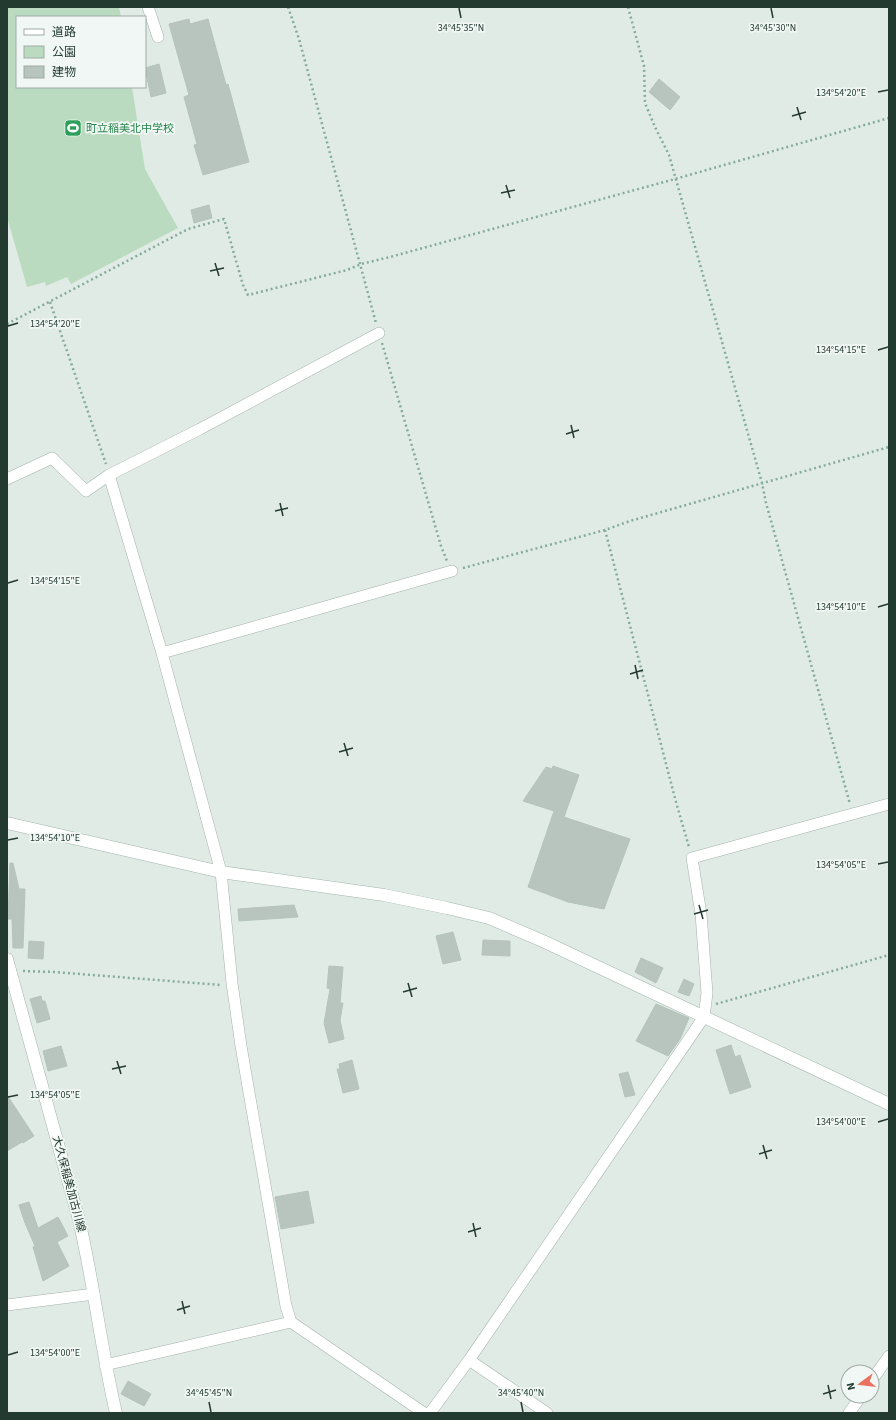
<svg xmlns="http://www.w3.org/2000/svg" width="896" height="1420" viewBox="0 0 896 1420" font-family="'Source Sans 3','Noto Sans JP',sans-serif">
<rect width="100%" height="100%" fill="#e1ebe5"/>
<path fill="#bbdbc0" d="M 7,7 L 119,7 L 121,17 L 17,17 L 17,87 L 132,87 L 145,169 L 178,228 L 71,284 L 67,277 L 46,286 L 45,282 L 27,287 L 7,217 Z"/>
<path fill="#b7c5be" stroke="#b4c4bb" d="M 189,19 L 190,24 L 208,19 L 226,85 L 228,84 L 249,162 L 203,175 L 194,145 L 197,144 L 184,97 L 189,95 L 169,24 Z
M 159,64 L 166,93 L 151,97 L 145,68 Z
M 659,79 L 680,97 L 670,110 L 649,92 Z
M 209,205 L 212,218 L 194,223 L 191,210 Z
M 553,766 L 579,775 L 564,817 L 630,839 L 604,909 L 568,902 L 528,887 L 554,811 L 523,801 L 546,767 L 552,769 Z
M 10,863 L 13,863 L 19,889 L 25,889 L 23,948 L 13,948 L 12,919 L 8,919 Z
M 294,905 L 298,917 L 239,921 L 238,909 Z
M 453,932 L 461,960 L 443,964 L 436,936 Z
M 483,940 L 510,941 L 510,956 L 482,955 Z
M 29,941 L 44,942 L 43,959 L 28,958 Z
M 641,958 L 663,968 L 656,983 L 635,972 Z
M 329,966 L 343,967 L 340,1003 L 343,1003 L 340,1020 L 344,1039 L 329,1043 L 324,1023 L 330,989 L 327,988 Z
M 684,979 L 694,984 L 689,996 L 678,992 Z
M 41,996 L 42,1001 L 45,1001 L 50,1019 L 37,1023 L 30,999 Z
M 656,1004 L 689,1018 L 680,1039 L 668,1056 L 636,1041 Z
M 731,1045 L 735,1057 L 740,1055 L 751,1087 L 730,1094 L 716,1050 Z
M 61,1046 L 67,1066 L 48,1071 L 43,1051 Z
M 352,1060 L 359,1089 L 343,1093 L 337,1069 L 340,1069 L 339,1064 Z
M 628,1072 L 635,1095 L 625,1097 L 619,1074 Z
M 7,1095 L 34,1136 L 23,1143 L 22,1142 L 7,1151 Z
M 308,1191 L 314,1223 L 281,1229 L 275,1197 Z
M 29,1202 L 38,1228 L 58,1217 L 68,1236 L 57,1242 L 69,1266 L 43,1281 L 33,1247 L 35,1246 L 25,1223 L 19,1205 Z
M 128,1381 L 151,1394 L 144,1406 L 121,1394 Z"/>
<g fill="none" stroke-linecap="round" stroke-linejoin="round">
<defs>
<path id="street" d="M 148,7 L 158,37
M 109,475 L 162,653 L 221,872 L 232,983 L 241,1046 L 286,1306 L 291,1322 L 424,1413
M 7,479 L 52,458 L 86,491 L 109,475 L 200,429 L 379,333
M 162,653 L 452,571
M 7,1305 L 94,1294
M 469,1360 L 547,1413
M 105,1365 L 291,1322
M 872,1380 L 889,1356
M 430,1413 L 469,1360 L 704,1017 L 707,993 L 701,914 L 692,858 L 889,804
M 849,1413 L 861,1396"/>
<path id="secondary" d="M 7,823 L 221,872 L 384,895 L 447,908 L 489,918 L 545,942 L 889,1104
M 7,959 L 79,1220 C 94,1284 101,1349 116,1413"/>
</defs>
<use href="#street" stroke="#a4b2ab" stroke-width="12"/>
<use href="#secondary" stroke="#a1b6ac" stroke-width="13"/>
<path stroke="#84ac9b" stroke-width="2.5" stroke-dasharray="2 3" stroke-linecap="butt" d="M 288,7 L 299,39 L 376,323
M 628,7 L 644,66 L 645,103 L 655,127 L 669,155 L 762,483 L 766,503 L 850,804
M 50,302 L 106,464
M 7,324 L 188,229 L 224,219 L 243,285 L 248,295 L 347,270 L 361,264 L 390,257 L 675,179 L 889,118
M 382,343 L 441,546 L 447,561
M 605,530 L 676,802 L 689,847
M 463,568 L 605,530 L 630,521 L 889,447
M 23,971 L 54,972 L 221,985
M 716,1004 L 889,955"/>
<use href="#street" stroke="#fff" stroke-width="11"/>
<use href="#secondary" stroke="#fff" stroke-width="12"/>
</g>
<path fill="none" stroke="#233a31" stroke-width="1.5" d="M 459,8 L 461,18M 771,8 L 773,18M 878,92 L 888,90M 797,107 L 801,120M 792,116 L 806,112M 506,185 L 510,198M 501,193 L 515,190M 215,263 L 219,276M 210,271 L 224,268M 8,326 L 18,323M 878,350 L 888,347M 571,425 L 574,438M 566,434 L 579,430M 280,503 L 283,516M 275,511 L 288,508M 8,583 L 18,580M 878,607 L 888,604M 635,665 L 638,679M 630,674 L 643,670M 344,743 L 348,756M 339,752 L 353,748M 8,840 L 18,838M 878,864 L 888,862M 699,905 L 703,919M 694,914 L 708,910M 408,983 L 412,997M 403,992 L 417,988M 117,1061 L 121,1074M 112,1069 L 126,1066M 8,1097 L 18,1095M 878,1122 L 888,1119M 763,1145 L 767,1159M 759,1154 L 772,1150M 473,1223 L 476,1237M 468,1232 L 481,1228M 182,1301 L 185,1314M 177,1310 L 190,1306M 8,1355 L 18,1352M 828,1385 L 831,1399M 823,1394 L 836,1390M 209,1402 L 211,1412M 521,1402 L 523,1412"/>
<defs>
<symbol id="stadium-square" viewBox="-11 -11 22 22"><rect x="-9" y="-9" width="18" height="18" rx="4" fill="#2e9e5b" stroke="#f1f7f4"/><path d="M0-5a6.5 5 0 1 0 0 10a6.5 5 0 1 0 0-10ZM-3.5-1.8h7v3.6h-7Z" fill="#fff"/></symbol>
</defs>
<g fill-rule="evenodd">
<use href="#stadium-square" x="63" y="118" width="20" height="20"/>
</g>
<g text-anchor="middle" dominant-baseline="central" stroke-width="3.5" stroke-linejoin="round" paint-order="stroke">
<g font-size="11" fill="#27864d" stroke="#f1f7f4" text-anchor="start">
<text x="86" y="128">町立稲美北中学校</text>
</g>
<g font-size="11" fill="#233a31" stroke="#f1f7f4">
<text transform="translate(69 1184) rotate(75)">大久保稲美加古川線</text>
</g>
</g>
<g font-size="10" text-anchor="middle" fill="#233a31" stroke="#f1f7f4" stroke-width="3.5" stroke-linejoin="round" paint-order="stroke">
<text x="461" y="31">34°45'35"N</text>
<text x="773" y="31">34°45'30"N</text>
<text x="841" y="96">134°54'20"E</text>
<text x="55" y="327">134°54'20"E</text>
<text x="841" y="353">134°54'15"E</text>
<text x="55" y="584">134°54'15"E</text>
<text x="841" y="610">134°54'10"E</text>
<text x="55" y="841">134°54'10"E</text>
<text x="841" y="868">134°54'05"E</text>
<text x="55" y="1098">134°54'05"E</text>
<text x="841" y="1125">134°54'00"E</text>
<text x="55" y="1356">134°54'00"E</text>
<text x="209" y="1396">34°45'45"N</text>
<text x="521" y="1396">34°45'40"N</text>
</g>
<rect width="896" height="1420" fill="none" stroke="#233a31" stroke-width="16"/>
<rect x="16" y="16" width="130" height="72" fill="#f1f7f4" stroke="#9faba6"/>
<rect x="24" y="29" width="20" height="6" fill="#ffffff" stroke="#9faba6"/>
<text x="52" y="36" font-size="12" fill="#233a31">道路</text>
<rect x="24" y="46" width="20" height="12" fill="#bbdbc0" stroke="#9faba6"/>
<text x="52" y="56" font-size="12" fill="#233a31">公園</text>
<rect x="24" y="66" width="20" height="12" fill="#b7c5be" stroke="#9faba6"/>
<text x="52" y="76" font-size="12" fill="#233a31">建物</text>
<g transform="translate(860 1384) rotate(255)"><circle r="19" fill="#f1f7f4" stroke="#9faba6"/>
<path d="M0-3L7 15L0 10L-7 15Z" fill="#e97261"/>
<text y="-6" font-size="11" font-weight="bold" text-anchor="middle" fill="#233a31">N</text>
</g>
</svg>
